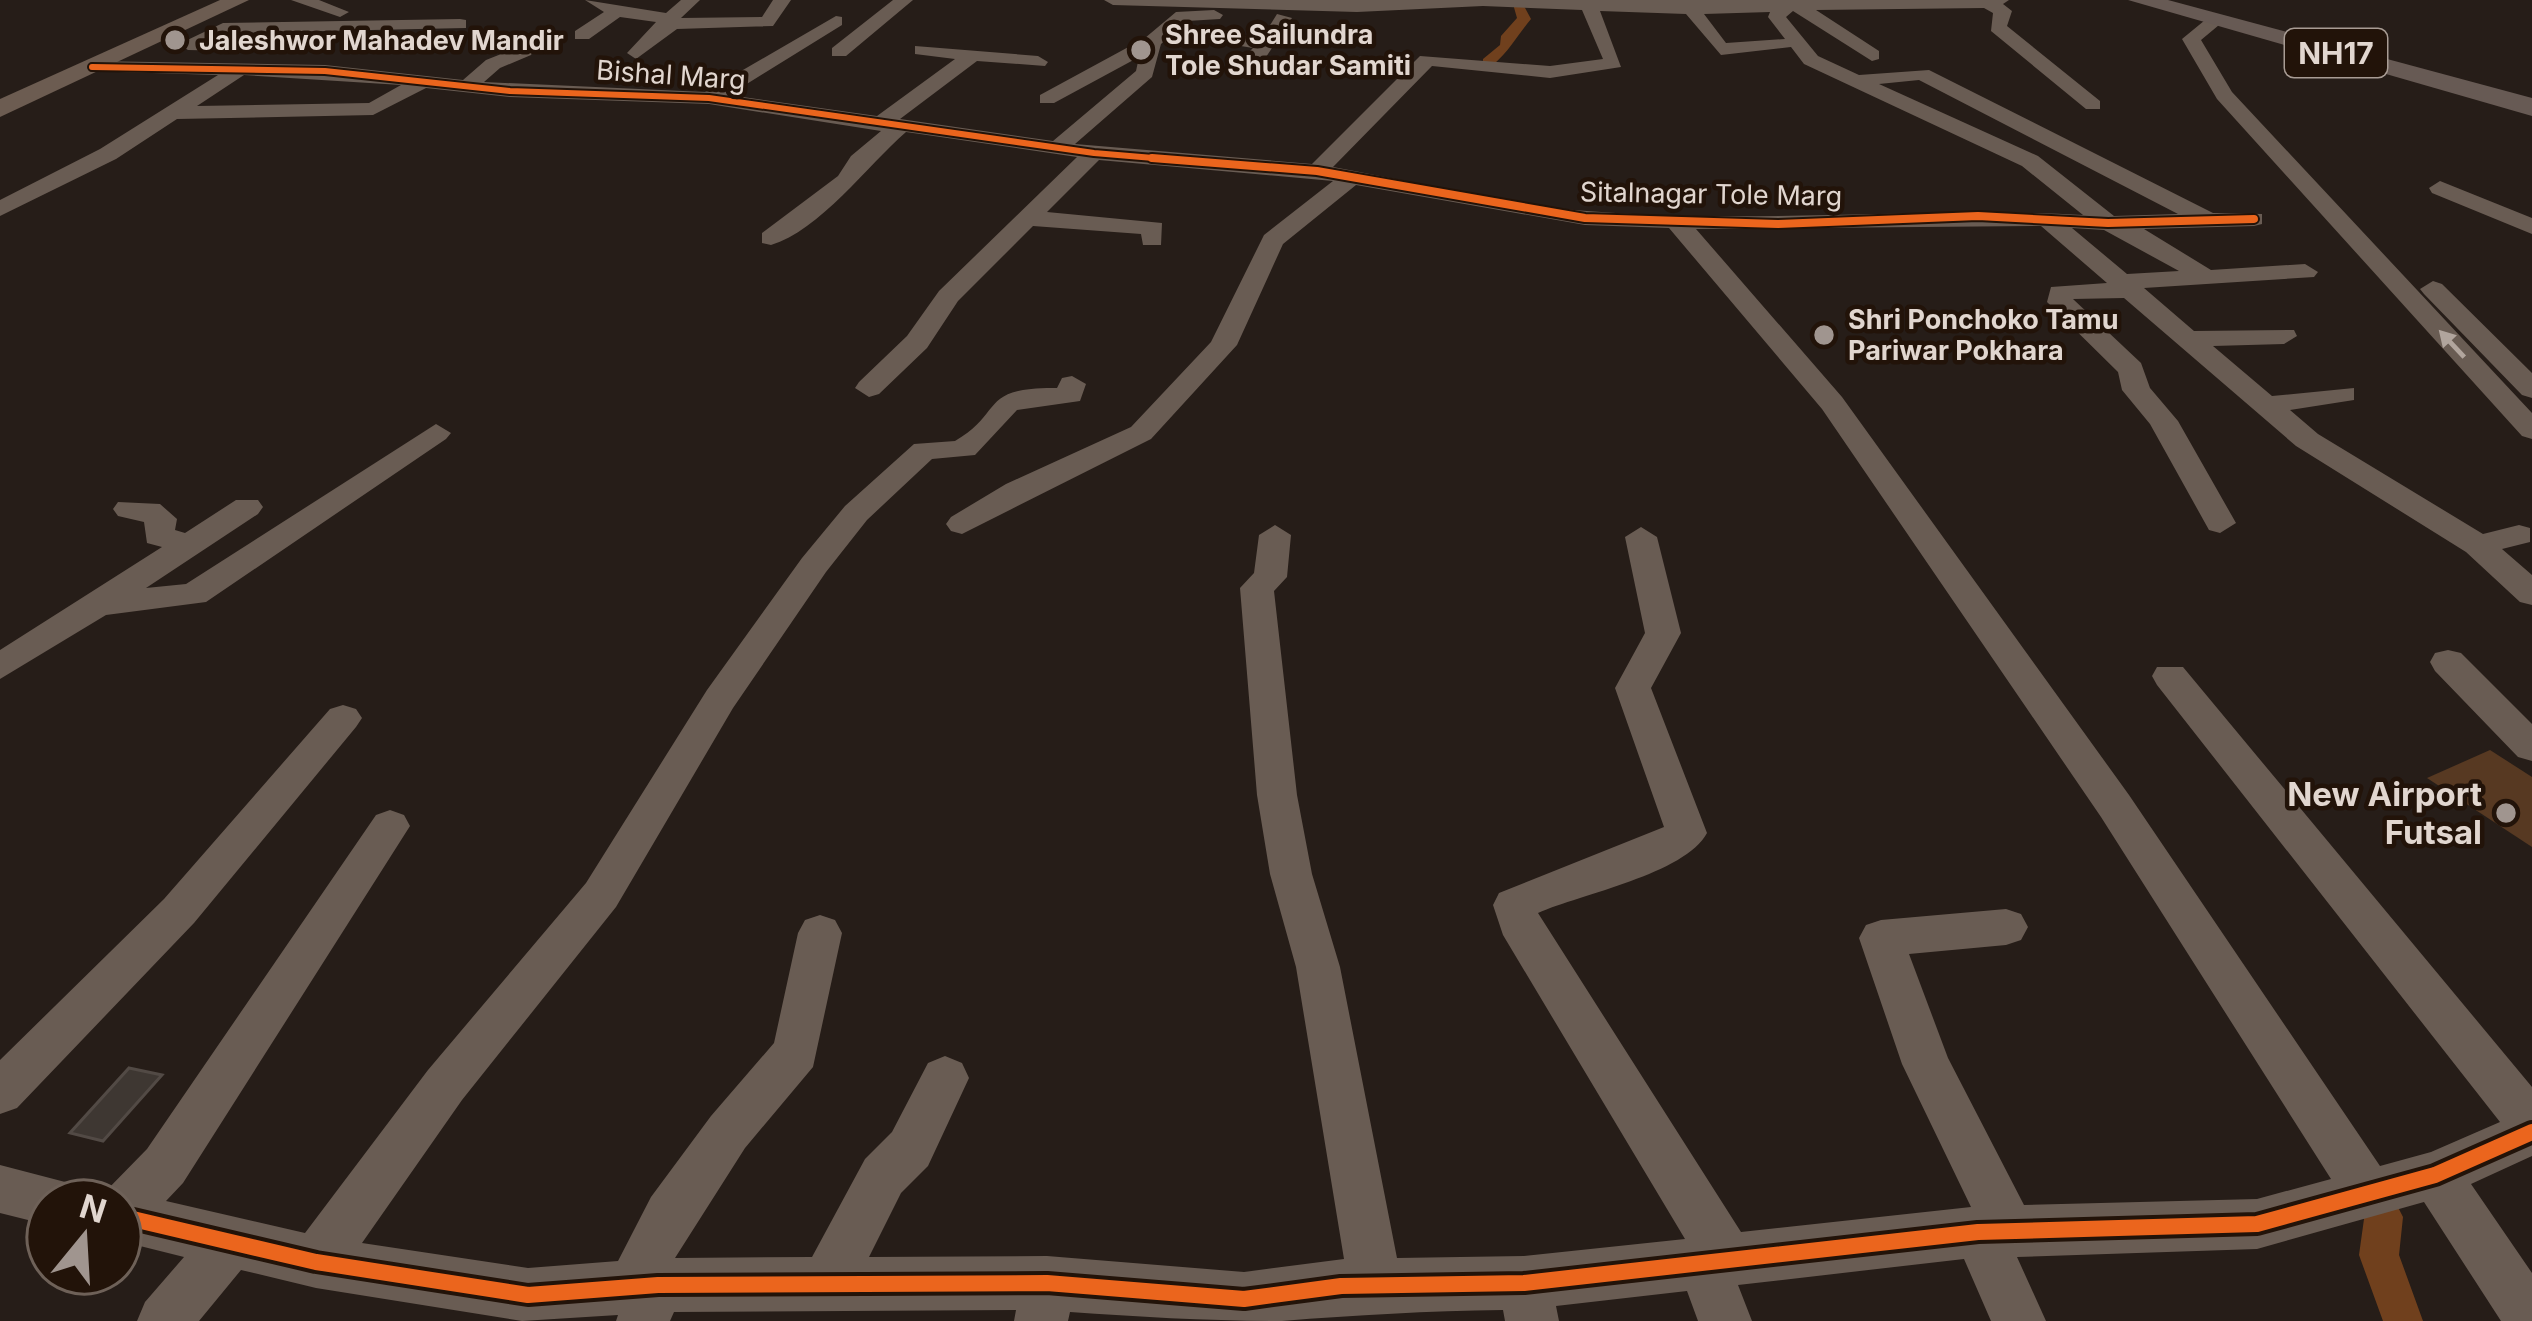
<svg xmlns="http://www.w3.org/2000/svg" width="2532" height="1321" viewBox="0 0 2532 1321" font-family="Inter,sans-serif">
<rect width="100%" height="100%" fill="#261d18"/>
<path fill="#573922" d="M 2490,750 L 2532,777 L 2532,847 L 2427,778 Z"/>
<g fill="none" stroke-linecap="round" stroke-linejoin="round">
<path fill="#70401d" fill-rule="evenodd" d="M 1513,4 L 1523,4 L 1531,19 C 1517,36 1510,50 1493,65 L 1483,65 L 1483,59 L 1500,45 L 1501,36 L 1517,18 Z
M 2366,1165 L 2379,1170 L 2403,1217 L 2399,1255 L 2423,1321 L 2383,1321 L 2359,1255 L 2364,1219 L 2347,1183 L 2353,1170 Z"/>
</g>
<path fill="#3e3732" stroke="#524a45" stroke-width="3" d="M 129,1068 L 162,1075 L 103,1141 L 70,1133 Z"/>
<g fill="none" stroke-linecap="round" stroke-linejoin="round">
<path fill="#695c53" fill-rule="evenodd" d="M 291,0 L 319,0 L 349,12 L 340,17 Z
M 585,0 L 666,13 L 681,0 L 700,0 L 681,18 L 762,17 L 773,0 L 791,0 L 773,26 L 677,29 L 636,59 L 627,53 L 656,22 L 620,17 L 589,39 L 575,39 L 575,31 L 604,12 Z
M 893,0 L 913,0 L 846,56 L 832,56 L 832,48 Z
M 1104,0 L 2009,0 L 2003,4 L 2012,11 L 2007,26 L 2100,101 L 2100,109 L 2086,109 L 1991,31 L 1993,13 L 1984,8 L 1816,10 L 1879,51 L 1879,59 L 1872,61 L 1793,11 L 1786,17 L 1818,56 L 1859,75 L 1929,70 L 2213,213 L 2262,214 L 2262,224 L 2254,226 L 2144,229 L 2211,270 L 2305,264 L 2318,272 L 2314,277 L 2144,288 L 2194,331 L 2294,330 L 2297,336 L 2284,344 L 2213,346 L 2272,396 L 2354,388 L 2354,400 L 2290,410 L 2318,434 L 2483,534 L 2519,525 L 2530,528 L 2530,542 L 2502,549 L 2532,575 L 2532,605 L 2520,602 L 2466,552 L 2296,446 L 2124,298 L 2073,299 L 2141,363 L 2150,388 L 2178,421 L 2236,523 L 2220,533 L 2209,530 L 2150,424 L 2122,390 L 2118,372 L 2047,302 L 2051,287 L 2107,283 L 2041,226 L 1696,229 L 1842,397 L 2129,795 L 2380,1166 L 2431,1152 L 2500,1122 L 2157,685 L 2152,676 L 2157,667 L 2183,667 L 2532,1087 L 2532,1156 L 2471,1184 L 2532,1273 L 2532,1321 L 2501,1321 L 2424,1202 L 2257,1249 L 2017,1257 L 2046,1321 L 1991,1321 L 1964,1259 L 1738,1285 L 1752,1321 L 1698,1321 L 1687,1291 L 1556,1306 L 1559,1321 L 1505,1321 L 1503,1310 C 1428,1311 1356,1315 1282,1321 C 1211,1321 1140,1317 1070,1312 L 1068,1321 L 1014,1321 L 1016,1310 L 674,1312 L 670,1321 L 616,1321 L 618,1315 L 522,1321 L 316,1288 L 241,1270 L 199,1321 L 137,1321 L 145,1302 L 184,1257 L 120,1241 L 120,1201 L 99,1201 L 102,1195 L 147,1149 L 376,815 L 390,810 L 404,815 L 410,826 L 183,1183 L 166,1201 L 305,1233 L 428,1070 L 586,883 L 707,690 L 802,558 L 845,506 L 914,444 L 955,441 C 1005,412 978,387 1057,388 L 1062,378 L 1072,376 L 1086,384 L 1080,401 L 1017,410 L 975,455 L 932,459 L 867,520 L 826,572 L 733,708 L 616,907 L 462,1100 L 362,1243 L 528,1268 L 618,1261 L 651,1197 L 711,1116 L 774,1043 L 798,933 L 805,920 L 820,915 L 835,920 L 842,933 L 813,1067 L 745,1148 L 675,1258 L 812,1257 L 865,1159 L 892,1132 L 928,1063 L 945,1056 L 962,1063 L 969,1078 L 928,1166 L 901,1193 L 869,1257 L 1047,1256 L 1244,1272 L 1344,1259 L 1296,967 L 1270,874 L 1257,795 L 1240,588 L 1254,573 L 1259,535 L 1275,525 L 1291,535 L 1287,577 L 1274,591 L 1297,795 L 1312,874 L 1340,967 L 1397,1258 L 1524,1256 L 1685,1239 L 1503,935 L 1493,905 L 1499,893 L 1664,827 L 1615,688 L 1645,633 L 1625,537 L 1641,527 L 1657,537 L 1681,633 L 1651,688 L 1707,833 C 1685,874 1581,894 1538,913 L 1741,1232 L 1971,1207 L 1902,1064 L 1859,938 L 1866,925 L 1881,920 L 2006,909 L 2021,914 L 2028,927 L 2021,940 L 2006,945 L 1909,954 L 1948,1058 L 2024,1205 L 2257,1199 L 2331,1179 L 2101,817 L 1822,409 L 1669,228 L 1585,225 L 1356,185 L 1283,244 L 1237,345 L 1151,439 L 962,534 L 951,531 L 946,524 L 951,517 L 1006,484 L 1131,427 L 1211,342 L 1264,235 L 1333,181 L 1099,160 L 1047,212 L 1162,223 L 1161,245 L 1143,245 L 1141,234 L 1033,226 L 958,301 L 927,348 L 879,394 L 869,397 L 855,388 L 859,382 L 907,336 L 939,291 L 1077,157 L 906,132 C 868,165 819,231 771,245 L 762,243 L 762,233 L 838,176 L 851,156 L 881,131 L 709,104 L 510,97 L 426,88 L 373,115 L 177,119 L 116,159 L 0,216 L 0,200 L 100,149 L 218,75 L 85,71 L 82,67 L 92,61 L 325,65 L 463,80 L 486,60 L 524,45 L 533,51 L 531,55 L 500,68 L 484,82 L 705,92 L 836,16 L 842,17 L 842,25 L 729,95 L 877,116 L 955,59 L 915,54 L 915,46 L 1038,56 L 1048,62 L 1045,66 L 977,61 L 900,119 L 1053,141 L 1136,71 L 1139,57 L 1054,103 L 1040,103 L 1040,95 L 1145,38 L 1176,12 L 1214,10 L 1223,15 L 1220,19 L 1187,21 L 1161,44 L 1152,77 L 1075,144 L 1312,164 L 1420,56 L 1550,66 L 1603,59 L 1582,10 L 1483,6 L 1357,12 L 1113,5 ZM 1600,11 L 1686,14 L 1721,55 L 1791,47 L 1804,64 L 2022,166 L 2083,215 C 1918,206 1752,225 1587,211 C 1502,204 1417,182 1333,167 L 1432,66 L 1550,78 L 1621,67 ZM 1770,12 L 1768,17 L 1785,39 L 1726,43 L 1704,14 ZM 244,75 L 401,85 L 369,103 L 197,106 ZM 1919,80 L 2178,214 L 2114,216 L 2038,156 L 1879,84 ZM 2072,228 L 2104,230 L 2179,271 L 2127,274 Z
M 1277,14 L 1292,18 L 1254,75 L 1240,75 L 1234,67 L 1253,48 L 1198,39 L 1207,33 L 1262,38 Z
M 2210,16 L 2225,20 L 2201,40 L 2232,92 L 2532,413 L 2532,439 L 2522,436 L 2217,99 L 2182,39 Z
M 460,19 L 466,20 L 466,28 L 226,33 L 214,39 L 240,41 L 240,49 L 233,51 L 188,50 L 179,44 L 223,23 Z
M 2440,181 L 2532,218 L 2532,234 L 2432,193 L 2429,188 Z
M 2433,281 L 2442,284 L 2532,373 L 2532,398 L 2522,395 L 2424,294 L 2420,289 Z
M 436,424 L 451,433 L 446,439 L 206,602 L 106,615 L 0,679 L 0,650 L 162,547 L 147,543 L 144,522 L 118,516 L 113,509 L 118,502 L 160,504 L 177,519 L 175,530 L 185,533 L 236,500 L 258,500 L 263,507 L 258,514 L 146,588 L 186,584 Z
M 2448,650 L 2461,653 L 2532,724 L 2532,761 L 2518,757 L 2435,671 L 2430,662 L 2435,653 Z
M 343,705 L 356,709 L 362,718 L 356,727 L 194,923 L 17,1108 L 0,1114 L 0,1060 L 164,899 L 330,709 Z
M 0,1165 L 69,1183 L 77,1201 L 48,1201 L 48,1225 L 0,1213 Z"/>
<path fill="#6c5c51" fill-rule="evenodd" d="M 220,0 L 249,0 L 0,117 L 0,99 Z"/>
<path fill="#675a54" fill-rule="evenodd" d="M 2128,0 L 2168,0 L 2532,98 L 2532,116 Z"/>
<defs>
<path id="cycleway-far2" d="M 92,67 L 325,71 L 510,91 L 709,98 L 1094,153 L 1189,161"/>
<path id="cycleway-far1" d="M 1152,158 L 1317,171 L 1585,218 L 1778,224 L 1978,216 L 2108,223 L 2254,219"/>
<path id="cycleway" d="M 120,1216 L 316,1262 L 528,1295 L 658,1285 L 1047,1283 L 1244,1299 L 1341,1286 L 1524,1283 L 1978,1232 L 2257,1224 L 2435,1175 L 2532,1132"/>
</defs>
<use href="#cycleway-far2" stroke="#221309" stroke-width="10"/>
<use href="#cycleway-far1" stroke="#221309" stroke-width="12"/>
<use href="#cycleway" stroke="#221309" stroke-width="24"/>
<use href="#cycleway-far2" stroke="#eb651d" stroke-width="6"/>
<use href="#cycleway-far1" stroke="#eb651d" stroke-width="8"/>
<use href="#cycleway" stroke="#eb651d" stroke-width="16"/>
</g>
<defs><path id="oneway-solid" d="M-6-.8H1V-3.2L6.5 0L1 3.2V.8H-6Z" transform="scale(3)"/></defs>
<use fill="#b1a59d" href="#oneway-solid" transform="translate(2452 344) rotate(-133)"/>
<g fill="#a0958f" stroke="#221309" stroke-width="4.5">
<circle cx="175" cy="40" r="12"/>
<circle cx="1141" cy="50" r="12"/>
<circle cx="1824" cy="335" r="12"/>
<circle cx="2506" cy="813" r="12"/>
</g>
<g text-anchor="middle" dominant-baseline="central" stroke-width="9" stroke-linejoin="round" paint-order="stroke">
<g font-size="27" font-weight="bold" fill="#e1d6cf" stroke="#221309" text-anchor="start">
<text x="1165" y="34">Shree Sailundra<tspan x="1165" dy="31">Tole Shudar Samiti</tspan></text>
<text x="199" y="40">Jaleshwor Mahadev Mandir</text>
<text x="1848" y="319">Shri Ponchoko Tamu<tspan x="1848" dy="31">Pariwar Pokhara</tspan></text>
</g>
<g font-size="27" fill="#e1d6cf" stroke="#221309">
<text transform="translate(671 75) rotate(4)">Bishal Marg</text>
<text transform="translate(1711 194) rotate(1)">Sitalnagar Tole Marg</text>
</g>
<rect fill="#221309" stroke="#a89c94" stroke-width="3" x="2285" y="29" width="102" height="48" rx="9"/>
<g font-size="30" font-weight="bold" fill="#e1d6cf">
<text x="2336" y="53">NH17</text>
</g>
<g font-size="33" font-weight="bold" fill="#e1d6cf" stroke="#221309" text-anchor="end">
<text x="2482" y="794">New Airport<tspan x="2482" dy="38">Futsal</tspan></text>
</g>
</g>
<g transform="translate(84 1237) rotate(18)"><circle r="57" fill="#221309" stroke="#6e6158" stroke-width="3"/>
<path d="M0-9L21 45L0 30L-21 45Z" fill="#a0958f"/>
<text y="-18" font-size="33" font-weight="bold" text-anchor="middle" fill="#e1d6cf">N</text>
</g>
</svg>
